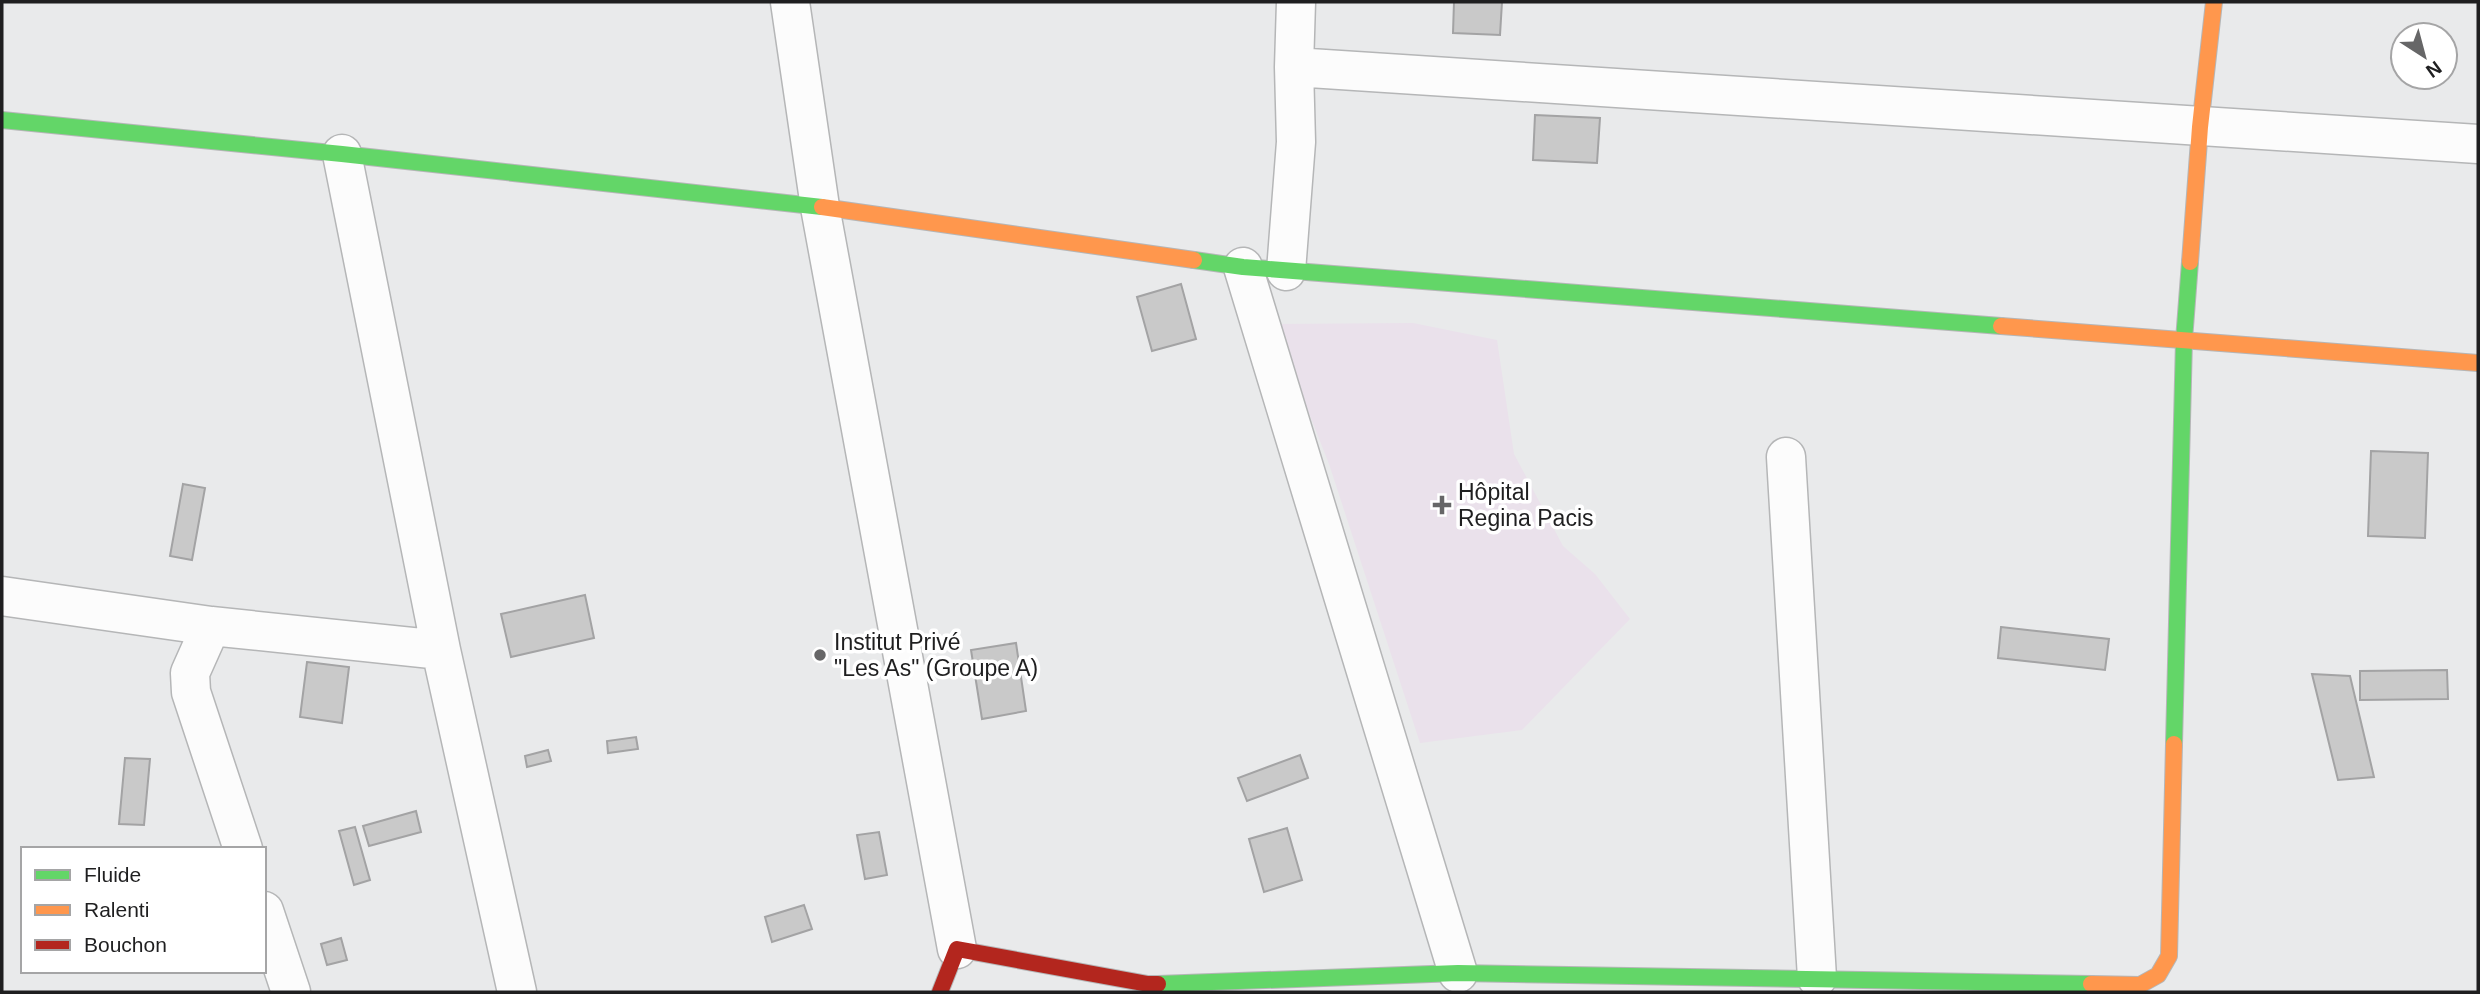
<svg xmlns="http://www.w3.org/2000/svg" width="2480" height="994" viewBox="0 0 2480 994" font-family="Arial,sans-serif">
<rect width="100%" height="100%" fill="#e9eaeb"/>
<path fill="#eae1eb" d="M 1413,323 L 1497,340 L 1514,454 L 1563,546 L 1595,574 L 1630,619 L 1522,730 L 1420,743 L 1329,464 L 1274,324 Z"/>
<path fill="#c9c9c9" stroke="#a3a3a4" stroke-width="2" d="M 1454,2 L 1502,2 L 1500,35 L 1453,33 Z
M 1535,115 L 1600,118 L 1597,163 L 1533,160 Z
M 1181,284 L 1196,339 L 1152,351 L 1137,297 Z
M 2371,451 L 2428,453 L 2425,538 L 2368,536 Z
M 183,484 L 205,488 L 192,560 L 170,556 Z
M 585,595 L 594,638 L 511,657 L 501,614 Z
M 2001,627 L 2109,639 L 2105,670 L 1998,658 Z
M 1016,643 L 1026,711 L 982,719 L 971,650 Z
M 307,662 L 349,667 L 342,723 L 300,717 Z
M 2447,670 L 2448,699 L 2360,700 L 2360,671 Z
M 2312,674 L 2350,676 L 2374,777 L 2338,780 Z
M 636,737 L 638,749 L 608,753 L 607,741 Z
M 548,750 L 551,761 L 527,767 L 525,756 Z
M 1300,755 L 1308,778 L 1247,801 L 1238,778 Z
M 125,758 L 150,759 L 144,825 L 119,824 Z
M 416,811 L 421,832 L 369,846 L 363,826 Z
M 355,827 L 370,880 L 354,885 L 339,831 Z
M 1287,828 L 1302,880 L 1264,892 L 1249,839 Z
M 879,832 L 887,875 L 865,879 L 857,835 Z
M 804,905 L 812,929 L 772,942 L 765,917 Z
M 341,938 L 347,960 L 327,965 L 321,944 Z"/>
<g fill="none" stroke-linecap="round" stroke-linejoin="round">
<defs>
<path id="street" d="M 790,2 L 820,207 L 957,949
M 1294,67 L 2478,144
M 342,154 L 441,650 L 517,992
M 1243,267 L 1458,973
M 1286,271 L 1296,142 L 1294,67 L 1296,2
M 1786,457 L 1817,978
M 2,596 L 211,626 L 441,650
M 211,626 L 190,673 L 191,692 L 243,849
M 264,911 L 291,992"/>
<path id="fast" d="M 2,120 L 342,154 L 822,207
M 1194,260 L 1243,267 L 2001,326
M 2174,744 L 2184,340 L 2190,262
M 1158,984 L 1458,973 L 2091,984"/>
<path id="slow" d="M 822,207 L 1194,260
M 2190,262 L 2200,127 L 2214,2
M 2001,326 L 2478,363
M 2091,984 L 2140,985 L 2158,975 L 2169,956 L 2174,744"/>
<path id="jam" d="M 940,992 L 957,949 L 1148,984 L 1158,984"/>
</defs>
<use href="#street" stroke="#b5b6b7" stroke-width="41"/>
<use href="#fast" stroke="#b5b6b7" stroke-width="18"/>
<use href="#slow" stroke="#b5b6b7" stroke-width="18"/>
<use href="#jam" stroke="#b5b6b7" stroke-width="18"/>
<use href="#street" stroke="#fcfcfc" stroke-width="38"/>
<use href="#fast" stroke="#63d668" stroke-width="16"/>
<use href="#slow" stroke="#ff974d" stroke-width="16"/>
<use href="#jam" stroke="#b3261e" stroke-width="16"/>
</g>
<g fill="#666667" stroke="#fff" stroke-width="2.5">
<path d="M1438.5 494.5h7v7h7v7h-7v7h-7v-7h-7v-7h7z"/>
<circle cx="820" cy="655" r="7"/>
</g>
<g text-anchor="middle" dominant-baseline="central" stroke-width="7" stroke-linejoin="round" paint-order="stroke">
<g font-size="23" fill="#1f1f20" stroke="#fff" text-anchor="start">
<text x="1458" y="492">Hôpital<tspan x="1458" dy="26">Regina Pacis</tspan></text>
<text x="834" y="642">Institut Privé<tspan x="834" dy="26">"Les As" (Groupe A)</tspan></text>
</g>
</g>
<rect width="2480" height="994" fill="none" stroke="#1f1f20" stroke-width="7"/>
<rect x="21" y="847" width="245" height="126" fill="#ffffff" stroke="#a5a5a6" stroke-width="2"/>
<rect x="35" y="870" width="35" height="10" fill="#63d668" stroke="#a5a5a6" stroke-width="2"/>
<text x="84" y="882" font-size="21" fill="#1f1f20">Fluide</text>
<rect x="35" y="905" width="35" height="10" fill="#ff974d" stroke="#a5a5a6" stroke-width="2"/>
<text x="84" y="917" font-size="21" fill="#1f1f20">Ralenti</text>
<rect x="35" y="940" width="35" height="10" fill="#b3261e" stroke="#a5a5a6" stroke-width="2"/>
<text x="84" y="952" font-size="21" fill="#1f1f20">Bouchon</text>
<g transform="translate(2424 56) rotate(144)"><circle r="33" fill="#ffffff" stroke="#a5a5a6" stroke-width="2"/>
<path d="M0-5L12 26L0 18L-12 26Z" fill="#666667"/>
<text y="-10" font-size="19" font-weight="bold" text-anchor="middle" fill="#1f1f20">N</text>
</g>
</svg>
